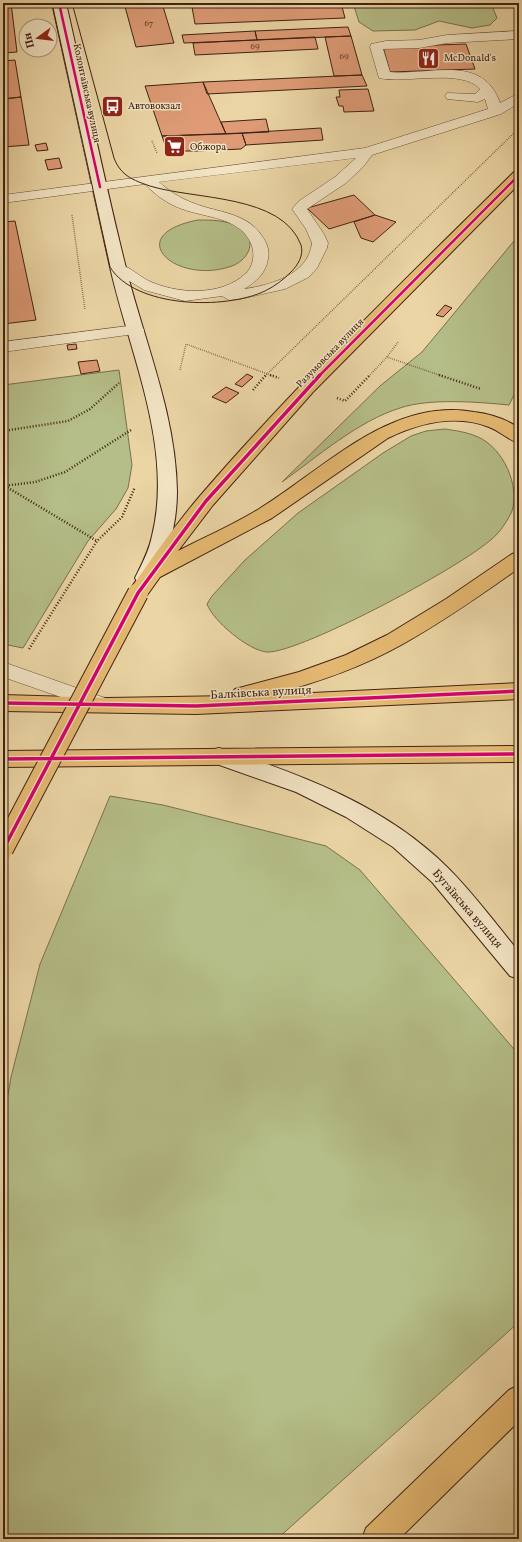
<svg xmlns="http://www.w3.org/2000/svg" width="522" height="1542" viewBox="0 0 522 1542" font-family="Vollkorn,serif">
<rect width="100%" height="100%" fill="#ebd5a5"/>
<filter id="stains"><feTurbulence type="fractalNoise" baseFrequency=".005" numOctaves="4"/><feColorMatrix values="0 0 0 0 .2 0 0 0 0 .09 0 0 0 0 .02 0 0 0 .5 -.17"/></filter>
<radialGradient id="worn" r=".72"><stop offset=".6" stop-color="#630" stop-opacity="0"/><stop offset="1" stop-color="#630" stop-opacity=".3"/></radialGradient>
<path fill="#b5be88" stroke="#7a704e" d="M 353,3 L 491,3 L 497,18 L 490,25 L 472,28 L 439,21 L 415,30 L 373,31 L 359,22 Z
M 198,220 C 212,220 227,220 239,227 C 258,239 250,259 232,266 C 176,286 120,235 198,220 Z
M 519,235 L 519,355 L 515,393 L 509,405 C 478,402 429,398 400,408 C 358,421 317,457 282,482 L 380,386 L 422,352 Z
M 119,370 L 132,465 L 128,488 L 116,509 L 88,541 L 23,648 L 3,644 L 3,385 Z
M 445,429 C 457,431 467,432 478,437 C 503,448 520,485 512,511 C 509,518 502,529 497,534 C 474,561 299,654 267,652 C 249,651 213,621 207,604 L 212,596 L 245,560 L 298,513 L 383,453 L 411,436 L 426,431 Z
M 110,796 L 163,805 L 326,846 L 360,870 L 519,1055 L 519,1322 L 277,1539 L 3,1539 L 3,1124 L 11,1077 L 40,964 Z"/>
<path fill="#de9b76" stroke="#3f2213" d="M 3,3 L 11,3 L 17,52 L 3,53 Z
M 124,3 L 162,3 L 174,43 L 136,47 Z
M 278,3 L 341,3 L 345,18 L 195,24 L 192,7 Z
M 348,27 L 351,36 L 257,40 L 255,31 Z
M 255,31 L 257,40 L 184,43 L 182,35 Z
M 351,36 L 362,75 L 334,76 L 325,37 Z
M 315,37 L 318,49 L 195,55 L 193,43 Z
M 466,44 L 475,69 L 390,72 L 383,47 Z
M 15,60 L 21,97 L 3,99 L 3,61 Z
M 362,75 L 367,86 L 207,94 L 203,82 Z
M 203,82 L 226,134 L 162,136 L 145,86 Z
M 368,89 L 374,111 L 344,112 L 343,106 L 339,106 L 336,97 L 340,97 L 339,90 Z
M 21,97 L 29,145 L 3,147 L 3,99 Z
M 266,119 L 269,132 L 226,134 L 221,122 Z
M 321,128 L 323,140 L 246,145 L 242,133 Z
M 242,133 L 246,145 L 241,149 L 198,151 L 167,151 L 162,136 Z
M 46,143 L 48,150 L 37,151 L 35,145 Z
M 59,158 L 62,168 L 48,170 L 45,160 Z
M 354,195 L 375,215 L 329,229 L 307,208 Z
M 375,215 L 396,222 L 373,242 L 361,238 L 354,222 Z
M 15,221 L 36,320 L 3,324 L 3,222 Z
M 445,305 L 452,308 L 443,317 L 436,315 Z
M 76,344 L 77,349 L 68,350 L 67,345 Z
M 97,360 L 100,371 L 81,374 L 78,362 Z
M 247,374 L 253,377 L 242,387 L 235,384 Z
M 226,387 L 239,393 L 226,403 L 212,397 Z"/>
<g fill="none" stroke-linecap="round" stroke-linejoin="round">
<defs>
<path id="service" d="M 519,31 L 519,39 L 447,43 L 419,48 L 383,49 L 390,72 C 430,76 483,53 500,103 L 519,93 L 519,103 L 501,114 L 372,155 L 363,167 L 346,183 L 307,209 L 324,234 L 328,243 L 327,248 L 317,268 L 309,277 L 285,289 L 240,299 L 229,300 L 222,296 L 185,301 L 144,290 L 113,271 L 110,268 L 113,265 C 125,262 136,274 147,280 C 175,294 221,297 245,274 C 253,267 255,256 252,246 C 242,217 206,218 182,209 C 168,204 155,195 145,184 L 3,203 L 3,195 L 365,148 L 488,109 L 485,99 L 478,102 L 447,99 L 445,96 L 447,93 L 475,94 L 480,89 C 462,68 406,84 379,78 L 370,47 L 371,44 L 386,41 L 419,40 L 447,35 ZM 356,158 L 335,177 L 299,201 L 292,209 L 306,229 L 312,243 C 308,275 271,285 244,289 C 256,282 266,273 268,259 C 270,251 267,243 262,236 C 246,212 218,213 193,203 C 180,198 169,191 159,182 Z
M 136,325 L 142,327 L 144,330 L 142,333 L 3,352 L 3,342 Z
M 3,662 L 108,699 L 111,704 L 108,709 L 101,711 L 3,677 Z"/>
<path id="secondary" d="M 52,3 L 66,3 C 86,91 104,180 126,268 C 144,341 176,414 177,491 C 177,523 169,555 152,583 L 145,585 L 138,583 L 135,578 C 142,564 149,551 152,536 C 174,447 129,352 110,267 C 90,179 71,91 52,3 Z
M 219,748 C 301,774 386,806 448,868 C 474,894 496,924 519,952 L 519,979 L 510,976 L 432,882 L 393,847 L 346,817 L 296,792 L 211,762 L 208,756 L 211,750 Z"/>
<path id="primary" d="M 519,170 L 519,184 L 313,392 L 213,505 L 178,551 C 205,537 233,525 259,509 C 324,469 391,397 474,412 C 490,414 506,419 519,428 L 519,443 C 508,440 500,431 489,427 C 456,414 419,423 388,438 L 272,518 L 160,577 L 145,598 L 138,600 L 131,598 L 128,593 L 131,588 C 153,557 175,525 200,496 C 298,382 407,278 514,172 Z
M 519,552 L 519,568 C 481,595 442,622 401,645 C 360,668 316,683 270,695 L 519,683 L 519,699 L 196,714 L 3,711 L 3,695 L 107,698 L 233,696 L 231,694 L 235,689 L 299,672 L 346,655 L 387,635 L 446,599 L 512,554 Z
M 519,746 L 519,762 L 3,767 L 3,751 Z
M 519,1385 L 519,1421 L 399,1539 L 362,1539 L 366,1528 L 509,1390 Z"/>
</defs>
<use href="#service" stroke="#6a4f38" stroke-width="1"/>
<use href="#secondary" stroke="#3f2213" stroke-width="2"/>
<use href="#primary" stroke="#3f2213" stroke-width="2"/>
<path stroke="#3f2213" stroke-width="1.5" stroke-dasharray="0.5 1.5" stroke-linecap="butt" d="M 152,141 L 157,153
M 72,215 L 85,310
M 387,357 L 398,342
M 180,370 L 186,344 L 273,376
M 265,376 L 515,132
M 369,376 L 387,357 L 442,376"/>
<path stroke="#3f2213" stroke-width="2.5" stroke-dasharray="1 2" stroke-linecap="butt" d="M 270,375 L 279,378
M 439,375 L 481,389
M 253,390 L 266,375
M 337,398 L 345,401 L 370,375
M 3,431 L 68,421 L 90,409 L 119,383
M 3,486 L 35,482 L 65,472 L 131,430
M 5,486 L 97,541
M 29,649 L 97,541 L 122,517 L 135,487"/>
<use href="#service" fill="#f2e4c4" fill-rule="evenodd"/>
<use href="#secondary" fill="#f2e4c4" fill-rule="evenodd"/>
<use href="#primary" fill="#e6ba72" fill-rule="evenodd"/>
<path stroke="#3f2213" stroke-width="1" d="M 52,3 L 110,267 C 135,308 225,310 265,291 C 275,286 283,280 291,272 C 298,265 304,255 301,245 C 282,194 195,200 150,186 C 133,180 121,176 114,158 L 72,3"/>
<defs>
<path id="primary-bridge" d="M 3,849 L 138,593"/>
</defs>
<use href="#primary-bridge" stroke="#3f2213" stroke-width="22" stroke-linecap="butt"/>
<use href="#primary-bridge" stroke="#e6ba72" stroke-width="20"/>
<defs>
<path id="cycleway-far1" d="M 59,3 L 100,187
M 319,376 L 519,175"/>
<path id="cycleway" d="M 3,703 L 196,706 L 519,691
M 3,759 L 519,754
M 3,850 L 138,593 L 206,501 L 320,375"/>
</defs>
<use href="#cycleway-far1" stroke="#f2e4c4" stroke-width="4"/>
<use href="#cycleway" stroke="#f2e4c4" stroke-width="6"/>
<use href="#cycleway-far1" stroke="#d6006c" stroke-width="2.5"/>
<use href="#cycleway" stroke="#d6006c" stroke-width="3.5"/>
</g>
<defs>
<symbol id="restaurant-square" viewBox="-11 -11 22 22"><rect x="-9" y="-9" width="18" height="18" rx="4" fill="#8f2418" stroke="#f2e4c4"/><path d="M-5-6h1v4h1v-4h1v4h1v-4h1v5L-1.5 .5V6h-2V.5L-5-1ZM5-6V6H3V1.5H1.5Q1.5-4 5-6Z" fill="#fff"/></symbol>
<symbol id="bus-square" viewBox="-11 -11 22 22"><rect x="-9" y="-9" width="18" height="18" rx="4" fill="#8f2418" stroke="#f2e4c4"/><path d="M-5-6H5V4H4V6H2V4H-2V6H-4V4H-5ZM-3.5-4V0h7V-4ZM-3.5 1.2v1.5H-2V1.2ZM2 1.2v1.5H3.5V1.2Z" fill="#fff"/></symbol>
<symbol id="supermarket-square" viewBox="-11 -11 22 22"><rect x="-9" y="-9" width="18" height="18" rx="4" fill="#8f2418" stroke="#f2e4c4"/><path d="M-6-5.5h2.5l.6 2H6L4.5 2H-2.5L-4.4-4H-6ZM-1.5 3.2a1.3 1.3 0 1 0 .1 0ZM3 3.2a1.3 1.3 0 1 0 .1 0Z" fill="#fff"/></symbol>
</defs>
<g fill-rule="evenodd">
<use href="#restaurant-square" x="416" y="46" width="25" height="25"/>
<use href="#bus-square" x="100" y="94" width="25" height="25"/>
<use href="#supermarket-square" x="162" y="134" width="25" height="25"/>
</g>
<g text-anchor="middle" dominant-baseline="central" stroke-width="3" stroke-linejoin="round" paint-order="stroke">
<g font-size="9" fill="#67402c">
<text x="149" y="23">67</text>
<text x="255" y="46">69</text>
<text x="344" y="56">69</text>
</g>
<g font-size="10" fill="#3f2213" stroke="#f2e4c4" text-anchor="start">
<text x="444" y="58">McDonald's</text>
<text x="128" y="106">Автовокзал</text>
<text x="190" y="147">Обжора</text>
</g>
<g font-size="10" fill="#3f2213" stroke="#f2e4c4">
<text transform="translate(87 93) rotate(78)">Колонтаївська вулиця</text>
<text transform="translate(330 353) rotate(-46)">Разумовська вулиця</text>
</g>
<g font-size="12" fill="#3f2213" stroke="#f2e4c4">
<text transform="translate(261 693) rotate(-3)">Балківська вулиця</text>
<text transform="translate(467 909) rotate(49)">Бугаївська вулиця</text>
</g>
</g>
<rect width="522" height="1542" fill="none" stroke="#ebd5a5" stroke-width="16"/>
<rect x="4" y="4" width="514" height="1534" fill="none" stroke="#3f2213" stroke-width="2"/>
<rect x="8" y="8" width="506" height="1526" fill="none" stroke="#3f2213"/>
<g transform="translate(38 38) rotate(255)"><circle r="19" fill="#f2e4c4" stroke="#aa967d"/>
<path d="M0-3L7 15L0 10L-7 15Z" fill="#8f2418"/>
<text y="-6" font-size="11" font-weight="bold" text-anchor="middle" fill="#3f2213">Пн</text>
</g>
<rect width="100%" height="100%" filter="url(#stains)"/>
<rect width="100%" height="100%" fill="url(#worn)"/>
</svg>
